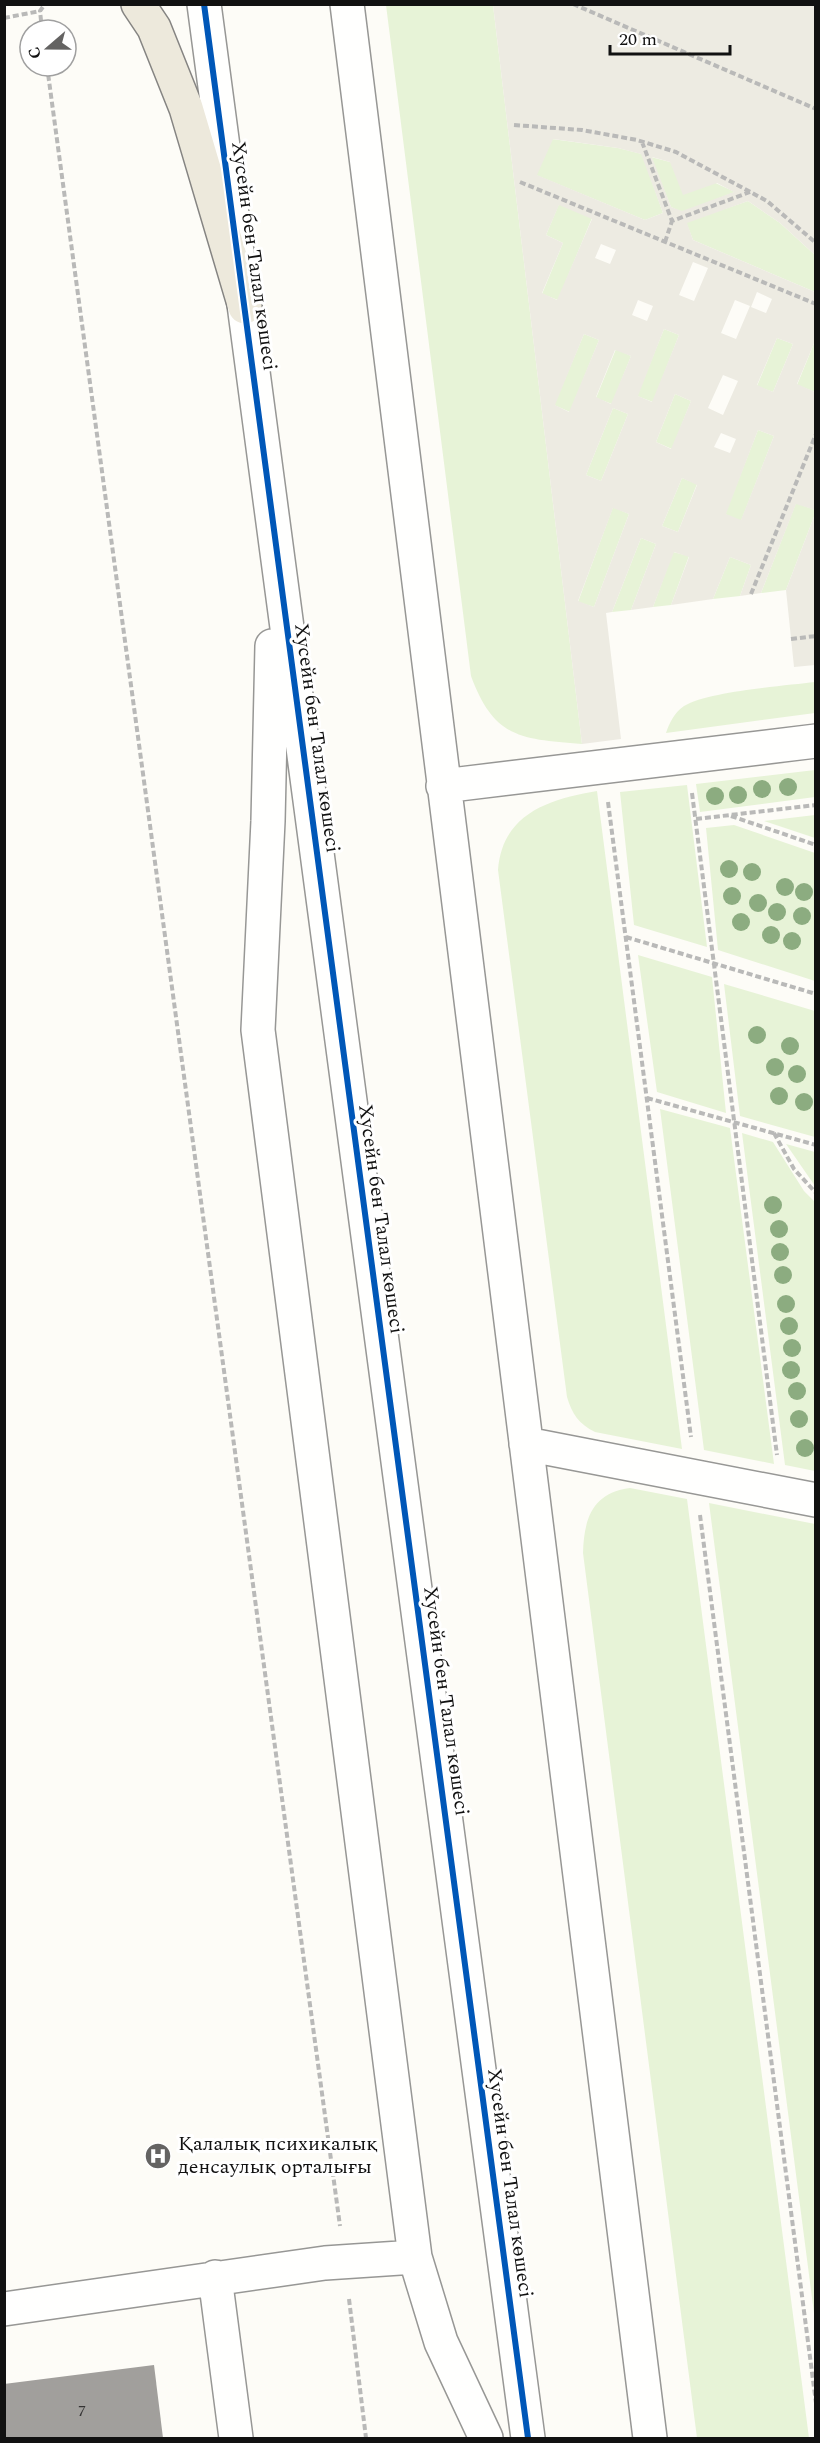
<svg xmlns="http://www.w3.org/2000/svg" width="820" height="2443" viewBox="0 0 820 2443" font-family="Spectral,serif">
<rect width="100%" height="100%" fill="#fdfcf7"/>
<path fill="#e7f3d7" d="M 386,5 L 493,5 L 582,744 C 522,739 494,739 471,676 Z
M 552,139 L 618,148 L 642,154 L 663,213 L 645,220 L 536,175 Z
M 651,157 L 670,162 L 735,192 L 682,212 L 671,207 Z
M 748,201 L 780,223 L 815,255 L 815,292 L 693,240 L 686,222 Z
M 559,204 L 592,218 L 558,300 L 542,294 L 563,243 L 546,235 Z
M 664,329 L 679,335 L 653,402 L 637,396 Z
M 584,334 L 599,340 L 570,412 L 554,405 Z
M 777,338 L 793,344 L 773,392 L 757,386 Z
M 815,341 L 815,392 L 797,385 Z
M 616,349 L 631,356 L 612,404 L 596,398 Z
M 675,394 L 691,401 L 672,449 L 656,442 Z
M 613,408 L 628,414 L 601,481 L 586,475 Z
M 758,430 L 774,436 L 741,521 L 725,514 Z
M 682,478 L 697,484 L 678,532 L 662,526 Z
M 796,503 L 815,510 L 815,514 L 786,590 L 761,593 Z
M 613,507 L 629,514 L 594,607 L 578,602 Z
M 641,538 L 656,544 L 631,610 L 612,612 Z
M 673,552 L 689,556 L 671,605 L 653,607 Z
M 730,557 L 751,565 L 740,596 L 713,599 Z
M 815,682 L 815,713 L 666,733 C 669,723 675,712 684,706 C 709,691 784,686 815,682 Z
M 815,770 L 815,797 L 700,812 L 696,784 Z
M 687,785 L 707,947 L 634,925 L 620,792 Z
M 597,791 L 682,1449 L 595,1432 C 579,1424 572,1414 567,1397 L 498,870 C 502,814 549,799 597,791 Z
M 815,815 L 815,838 L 764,821 Z
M 734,825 L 815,853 L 815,981 L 718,950 L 706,828 Z
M 638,955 L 712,977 L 726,1113 L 657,1092 Z
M 724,984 L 815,1011 L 815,1137 L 740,1116 Z
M 660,1109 L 730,1128 L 774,1464 L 704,1450 Z
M 742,1133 L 773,1142 L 804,1191 L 815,1202 L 815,1471 L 785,1465 Z
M 786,1144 L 815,1152 L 815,1186 Z
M 630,1488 L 687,1499 L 809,2438 L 697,2438 L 583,1553 C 584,1519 592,1493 630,1488 Z
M 709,1503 L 815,1524 L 815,2321 Z"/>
<path fill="#edebe2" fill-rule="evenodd" d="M 493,5 L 815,5 L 815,255 L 780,223 L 748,201 L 687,223 L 693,240 L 815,292 L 815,341 L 797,384 L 815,392 L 815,510 L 796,504 L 761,593 L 740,596 L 751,565 L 730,557 L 713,599 L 671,605 L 689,557 L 674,552 L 653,607 L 631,610 L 656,544 L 641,538 L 612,612 L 606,613 L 621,739 L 582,744 ZM 553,139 L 618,148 L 641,154 L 663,213 L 645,220 L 537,175 ZM 652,157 L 670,162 L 683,195 L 717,183 L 734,192 L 682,211 L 671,207 ZM 559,205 L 592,219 L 557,300 L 542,293 L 563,243 L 546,235 ZM 601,244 L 616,250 L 610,264 L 595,258 ZM 693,262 L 708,268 L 694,301 L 679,295 ZM 757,292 L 772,299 L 766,313 L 751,307 ZM 638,300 L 653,306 L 647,321 L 632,315 ZM 735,300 L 750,306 L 736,339 L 721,333 ZM 664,329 L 679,335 L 652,402 L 638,396 ZM 584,334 L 599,340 L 569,412 L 555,405 ZM 777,338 L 793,344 L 773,392 L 757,385 ZM 615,350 L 631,356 L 611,404 L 596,397 ZM 723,375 L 738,381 L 723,415 L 708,408 ZM 675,394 L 691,401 L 671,449 L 656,442 ZM 613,408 L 628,414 L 601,481 L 586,475 ZM 758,430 L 774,436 L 741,520 L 726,514 ZM 721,433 L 736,439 L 730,453 L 714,447 ZM 682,478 L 697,485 L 678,532 L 662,526 ZM 613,508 L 629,514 L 594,607 L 578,601 Z
M 815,514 L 815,665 L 794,667 L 786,590 Z"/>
<path fill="#a19f9c" d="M 154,2365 L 163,2438 L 4,2438 L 4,2384 Z"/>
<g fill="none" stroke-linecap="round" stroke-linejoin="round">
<defs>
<path id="minor" d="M 204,4 L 528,2438
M 347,4 L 650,2438
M 272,646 L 268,821 L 258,1030 L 415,2257 L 441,2342 L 486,2438
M 443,786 L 816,741
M 526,1444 L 816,1500
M 215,2277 L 236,2438
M 4,2309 L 325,2263 L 415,2257"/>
<path id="major" d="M 138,4 L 154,28 L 186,108 L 245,307"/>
</defs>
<use href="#minor" stroke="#979795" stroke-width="36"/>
<use href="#major" stroke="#858482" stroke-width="36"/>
<path stroke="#b9b9b8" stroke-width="4" stroke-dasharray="6 3" stroke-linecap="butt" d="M 573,4 L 816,109
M 4,18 L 40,11
M 42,30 L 40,11 L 45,4
M 47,66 L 340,2226
M 514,125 L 582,130 L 637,140 L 676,152 L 767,201 L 816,243
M 642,142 L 672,221 L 750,192
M 520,182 L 816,304
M 665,242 L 672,221
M 751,594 L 816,434
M 791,639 L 816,636
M 692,793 L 777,1455
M 608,802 L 691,1437
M 731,816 L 816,845
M 696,819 L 816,805
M 626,937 L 816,994
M 647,1098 L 816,1145
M 774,1133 L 794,1169 L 816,1193
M 700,1515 L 816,2403
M 349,2299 L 366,2438"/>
<use href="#minor" stroke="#fffffe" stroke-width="33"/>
<use href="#major" stroke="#ede9dc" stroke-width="33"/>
<defs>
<path id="cycleway" d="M 204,4 L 528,2438"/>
</defs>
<use href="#cycleway" stroke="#fff" stroke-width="10"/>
<use href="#cycleway" stroke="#0057b8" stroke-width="6"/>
</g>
<g fill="#8cac80">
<circle cx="788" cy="787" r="9"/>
<circle cx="762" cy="789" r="9"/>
<circle cx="738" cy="795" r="9"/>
<circle cx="715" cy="796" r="9"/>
<circle cx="729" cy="869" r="9"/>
<circle cx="752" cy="872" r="9"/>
<circle cx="785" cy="887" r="9"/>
<circle cx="804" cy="892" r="9"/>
<circle cx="732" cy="896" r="9"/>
<circle cx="758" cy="903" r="9"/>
<circle cx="777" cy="912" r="9"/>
<circle cx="802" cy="916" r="9"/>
<circle cx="741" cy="922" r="9"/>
<circle cx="771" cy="935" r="9"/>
<circle cx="792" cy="941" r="9"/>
<circle cx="757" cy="1035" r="9"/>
<circle cx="790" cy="1046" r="9"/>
<circle cx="775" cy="1067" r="9"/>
<circle cx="797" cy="1074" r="9"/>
<circle cx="779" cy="1096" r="9"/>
<circle cx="804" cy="1102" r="9"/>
<circle cx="773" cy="1205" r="9"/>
<circle cx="779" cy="1229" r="9"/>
<circle cx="780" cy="1252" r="9"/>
<circle cx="783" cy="1275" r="9"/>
<circle cx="786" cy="1304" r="9"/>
<circle cx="789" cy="1326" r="9"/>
<circle cx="792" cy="1348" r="9"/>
<circle cx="791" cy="1370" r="9"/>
<circle cx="797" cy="1391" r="9"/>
<circle cx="799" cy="1419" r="9"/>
<circle cx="805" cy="1448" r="9"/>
</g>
<defs>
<symbol id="hospital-disc" viewBox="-11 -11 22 22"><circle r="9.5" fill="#646362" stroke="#fff"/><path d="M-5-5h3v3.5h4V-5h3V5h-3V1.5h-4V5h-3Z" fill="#fff"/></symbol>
</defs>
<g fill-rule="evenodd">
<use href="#hospital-disc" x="143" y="2141" width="30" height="30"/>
</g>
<g text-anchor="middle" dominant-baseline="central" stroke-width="6" stroke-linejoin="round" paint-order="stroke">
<g font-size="16" fill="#353434">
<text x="82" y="2411">7</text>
</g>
<g font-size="20" fill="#111" stroke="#fff">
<text transform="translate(254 256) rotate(82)">Хусейн бен Талал көшесі</text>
<text transform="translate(317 738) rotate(82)">Хусейн бен Талал көшесі</text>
<text transform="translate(381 1219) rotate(82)">Хусейн бен Талал көшесі</text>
<text transform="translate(446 1701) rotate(82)">Хусейн бен Талал көшесі</text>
<text transform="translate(510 2183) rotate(82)">Хусейн бен Талал көшесі</text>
</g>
<g font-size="20" fill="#111" stroke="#fff" text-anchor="start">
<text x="178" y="2144">Қалалық психикалық<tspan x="178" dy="23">денсаулық орталығы</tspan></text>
</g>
</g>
<rect width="820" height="2443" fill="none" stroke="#111111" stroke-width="12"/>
<g transform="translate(48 48) rotate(250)"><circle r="28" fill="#ffffff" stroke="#a0a0a0" stroke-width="1.5"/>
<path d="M0-4.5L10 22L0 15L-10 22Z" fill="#646362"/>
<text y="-9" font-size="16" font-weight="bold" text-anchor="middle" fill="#111111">С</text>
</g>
<path d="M610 45v9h120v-9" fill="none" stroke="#111111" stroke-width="3"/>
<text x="619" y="45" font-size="18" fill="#111111" stroke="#ffffff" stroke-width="4.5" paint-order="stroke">20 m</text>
</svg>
